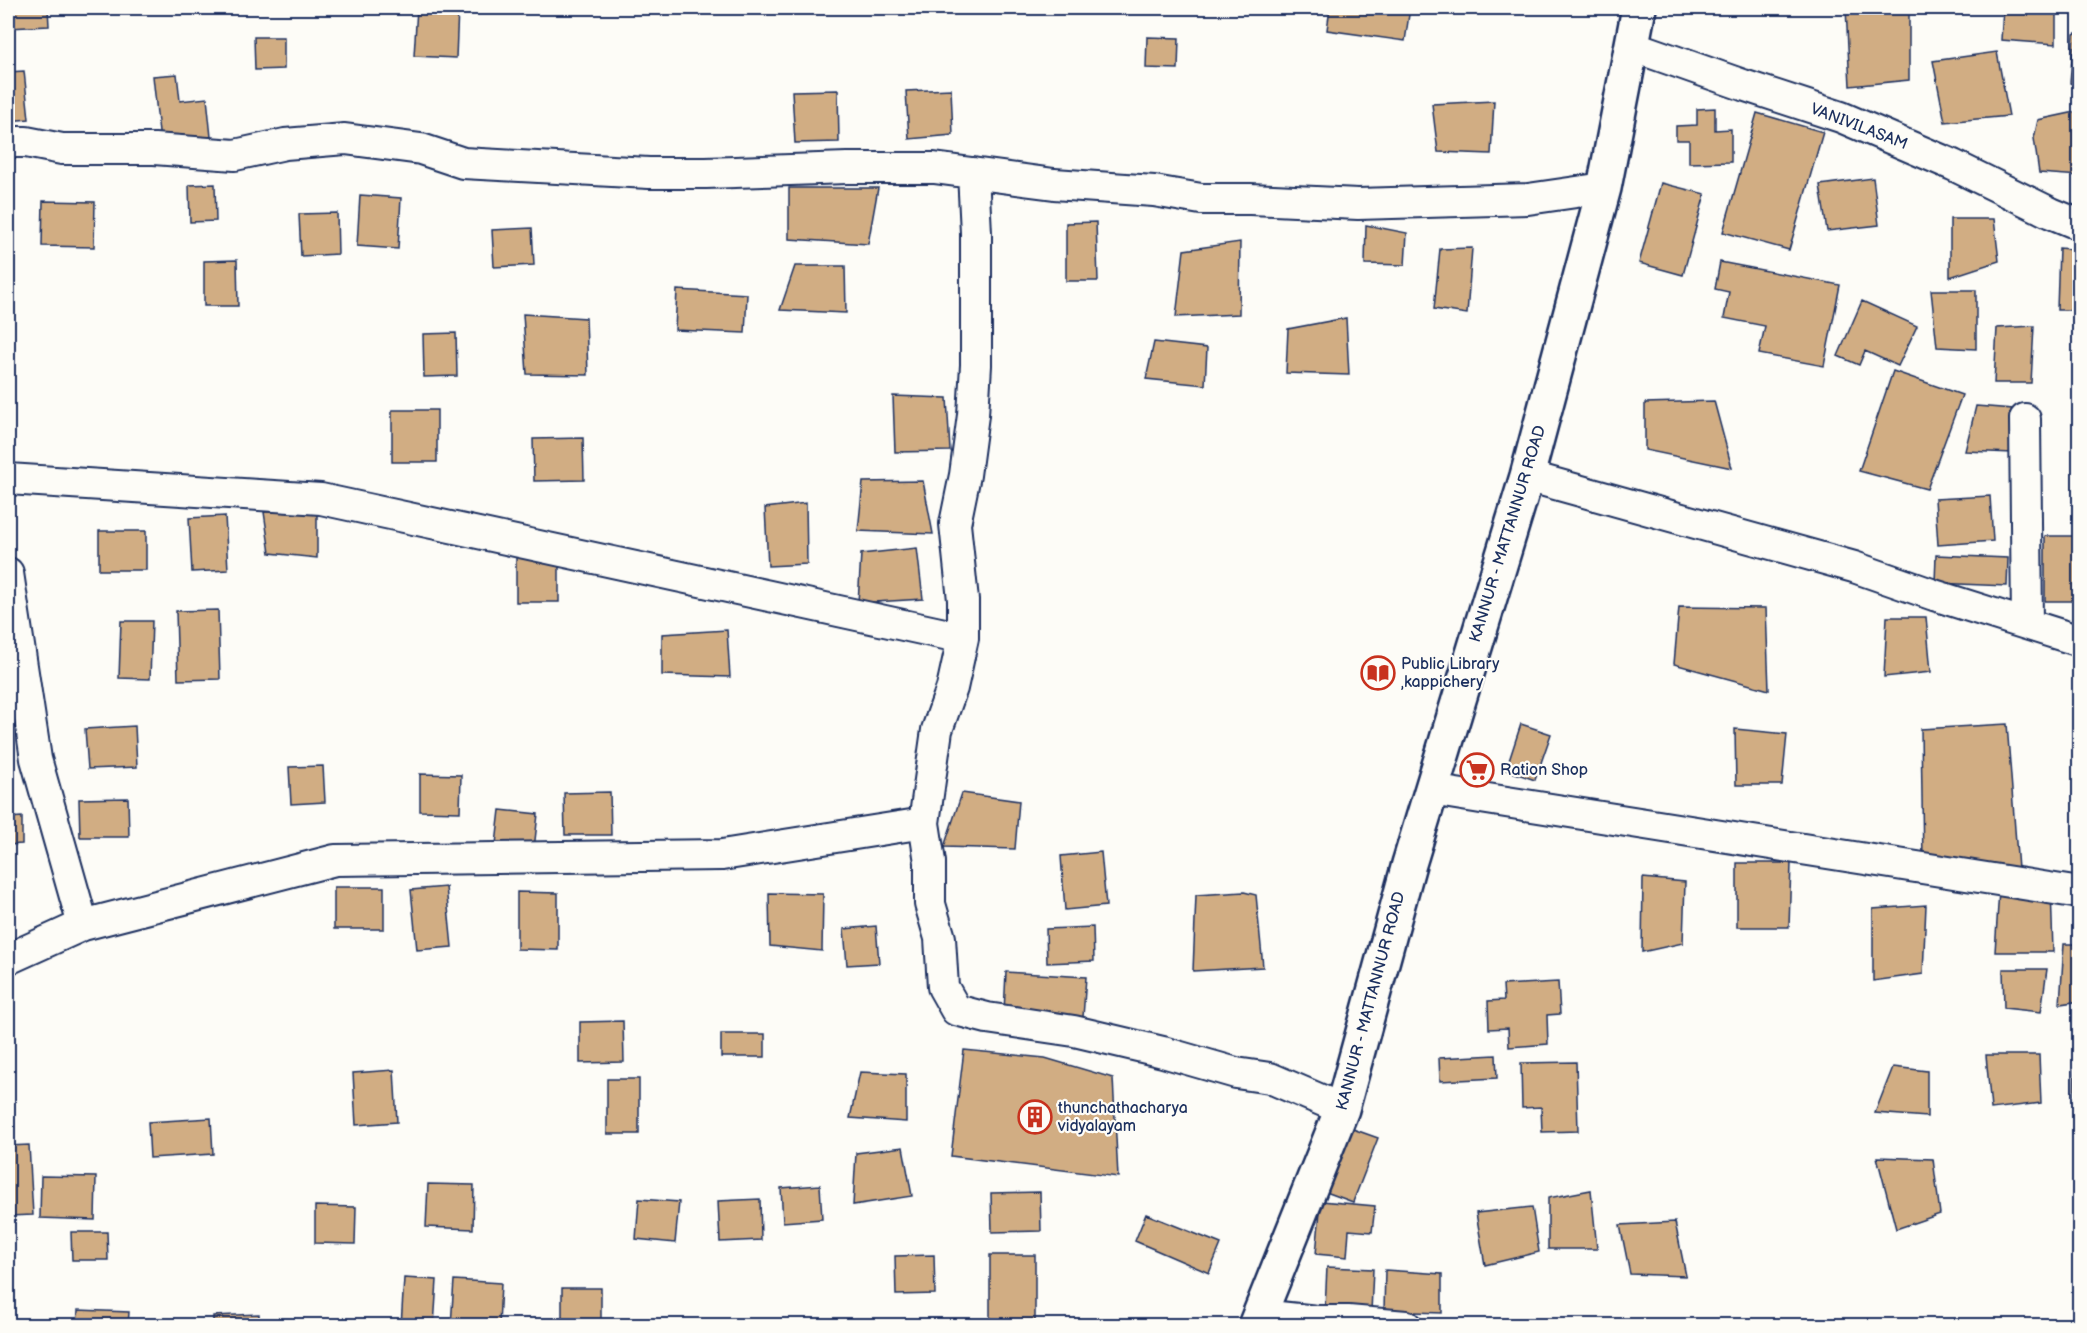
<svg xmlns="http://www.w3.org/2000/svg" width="2087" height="1333" viewBox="0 0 2087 1333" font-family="'Balsamiq Sans',sans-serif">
<rect width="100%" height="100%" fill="#fdfcf7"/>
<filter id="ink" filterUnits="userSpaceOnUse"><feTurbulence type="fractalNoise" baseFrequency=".0167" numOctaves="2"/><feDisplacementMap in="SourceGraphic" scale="12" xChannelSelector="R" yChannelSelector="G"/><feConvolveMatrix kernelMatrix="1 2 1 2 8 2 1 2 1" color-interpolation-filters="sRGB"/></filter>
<g filter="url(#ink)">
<path fill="#d1ad83" stroke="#1b2f5e" stroke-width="1.5" d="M 8,8 L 48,8 L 49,26 L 8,28 Z
M 417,8 L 458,8 L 456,58 L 414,56 Z
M 633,8 L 679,8 L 679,9 L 633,11 Z
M 1330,8 L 1410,8 L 1405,41 L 1327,30 Z
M 1456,8 L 1514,8 L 1514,11 L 1456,11 Z
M 1846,8 L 1909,8 L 1909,80 L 1850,86 Z
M 2003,8 L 2056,8 L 2056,44 L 2001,40 Z
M 2080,31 L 2080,87 L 2070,83 L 2074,34 Z
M 254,37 L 284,37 L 284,69 L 255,70 Z
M 1147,37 L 1179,38 L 1178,69 L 1146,68 Z
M 1997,52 L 2009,116 L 1945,122 L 1933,61 Z
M 24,71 L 29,119 L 8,121 L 8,72 Z
M 177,74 L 180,101 L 207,98 L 211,137 L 160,142 L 153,76 Z
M 951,89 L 953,135 L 909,139 L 906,91 Z
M 838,90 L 839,142 L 795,143 L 792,91 Z
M 1494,101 L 1491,154 L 1438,152 L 1432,104 Z
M 1715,108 L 1715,130 L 1731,129 L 1731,162 L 1689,163 L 1689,140 L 1676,140 L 1676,126 L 1697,125 L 1697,109 Z
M 2080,111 L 2080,176 L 2039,173 L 2034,138 L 2038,120 Z
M 1757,113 L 1823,132 L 1789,250 L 1723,232 Z
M 1873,178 L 1879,225 L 1827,231 L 1820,185 Z
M 1661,183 L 1705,194 L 1683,275 L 1639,263 Z
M 215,184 L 216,221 L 190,222 L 189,185 Z
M 789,188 L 878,188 L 868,244 L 789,239 Z
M 360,195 L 401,198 L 398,249 L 357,246 Z
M 43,201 L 95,202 L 94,247 L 42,246 Z
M 337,213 L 338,254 L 301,256 L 299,214 Z
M 1950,219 L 1994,219 L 1999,261 L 1950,277 Z
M 1096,222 L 1098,281 L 1066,281 L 1066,223 Z
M 1366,225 L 1407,233 L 1405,265 L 1365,264 Z
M 532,228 L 534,265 L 494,267 L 492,230 Z
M 1240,242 L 1239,314 L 1176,317 L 1184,250 Z
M 1472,248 L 1467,314 L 1434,309 L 1440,249 Z
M 2059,248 L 2080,250 L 2080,310 L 2057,310 Z
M 237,260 L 238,306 L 204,306 L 204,261 Z
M 1720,262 L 1840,285 L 1824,366 L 1759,354 L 1765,326 L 1724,318 L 1729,292 L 1715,289 Z
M 795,266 L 845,266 L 846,313 L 780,310 Z
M 677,290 L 747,294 L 745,333 L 675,330 Z
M 1931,290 L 1976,290 L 1976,349 L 1937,347 Z
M 1862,301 L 1917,326 L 1898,366 L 1865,351 L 1859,365 L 1838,356 Z
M 523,314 L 586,318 L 588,375 L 527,374 Z
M 1346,318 L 1349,375 L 1286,373 L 1288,329 Z
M 2034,326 L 2031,383 L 1994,383 L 1997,328 Z
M 456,333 L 457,376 L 424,377 L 423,334 Z
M 1154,342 L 1207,348 L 1205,385 L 1146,379 Z
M 1893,371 L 1962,395 L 1927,489 L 1859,471 Z
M 893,396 L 947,398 L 950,451 L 895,452 Z
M 1714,401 L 1732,468 L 1645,450 L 1645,403 Z
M 1976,406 L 2013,409 L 2013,453 L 1965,451 Z
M 392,410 L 437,410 L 437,462 L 392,462 Z
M 583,438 L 584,480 L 534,481 L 533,439 Z
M 923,481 L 933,534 L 858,531 L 863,482 Z
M 1990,496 L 1993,541 L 1938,545 L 1935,499 Z
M 806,503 L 807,564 L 768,566 L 765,508 Z
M 264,512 L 317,512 L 317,558 L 270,553 Z
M 225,516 L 228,570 L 192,572 L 189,518 Z
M 99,531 L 146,531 L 146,570 L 99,570 Z
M 2045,536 L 2080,536 L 2080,601 L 2045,601 Z
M 917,548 L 923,599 L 858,603 L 861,554 Z
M 1936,555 L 2008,558 L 2007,586 L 1935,583 Z
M 516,556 L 559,556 L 559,602 L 516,602 Z
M 1679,607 L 1766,608 L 1769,690 L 1674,664 Z
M 218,610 L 220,679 L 178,680 L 176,611 Z
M 1887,617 L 1926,617 L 1931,672 L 1884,677 Z
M 121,621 L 152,621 L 150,679 L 119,678 Z
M 727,630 L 730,677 L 662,675 L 662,634 Z
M 8,686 L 32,686 L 33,733 L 8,734 Z
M 1521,724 L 1551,734 L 1535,780 L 1506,770 Z
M 2007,724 L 2018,869 L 1923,862 L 1921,729 Z
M 135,726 L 137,767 L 88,769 L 85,729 Z
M 1735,729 L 1787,734 L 1782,785 L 1736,785 Z
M 323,766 L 325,802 L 291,804 L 289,767 Z
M 420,774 L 461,775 L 460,812 L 420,811 Z
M 610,792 L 611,835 L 565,835 L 564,793 Z
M 962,793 L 1019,801 L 1015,849 L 944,847 Z
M 128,798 L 129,837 L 80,837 L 79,799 Z
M 500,810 L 538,814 L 534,849 L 496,844 Z
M 22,817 L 22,844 L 8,845 L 8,818 Z
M 1101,852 L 1106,906 L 1065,910 L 1061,856 Z
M 1737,863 L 1791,863 L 1789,927 L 1737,927 Z
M 1643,878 L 1685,882 L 1683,943 L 1642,952 Z
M 334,887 L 384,887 L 384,929 L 334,929 Z
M 446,887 L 452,947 L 417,950 L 411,890 Z
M 2051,888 L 2053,952 L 1995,952 L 1999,890 Z
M 8,890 L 11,890 L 10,949 L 8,948 Z
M 517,892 L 558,893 L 558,950 L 517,949 Z
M 1244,892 L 1256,895 L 1263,967 L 1193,971 L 1196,895 Z
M 769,893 L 823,894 L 822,951 L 770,946 Z
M 1926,905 L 1923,974 L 1873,981 L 1873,909 Z
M 876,926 L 879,963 L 847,965 L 844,929 Z
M 1093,927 L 1094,961 L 1047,963 L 1046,929 Z
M 2064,944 L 2080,944 L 2080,1001 L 2060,1004 Z
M 2003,969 L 2047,969 L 2041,1012 L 2004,1008 Z
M 1006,972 L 1086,977 L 1083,1017 L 1004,1012 Z
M 1558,982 L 1560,1014 L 1547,1015 L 1548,1044 L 1509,1047 L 1508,1028 L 1489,1029 L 1488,1001 L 1504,1000 L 1503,985 Z
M 623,1021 L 624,1062 L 580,1063 L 580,1022 Z
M 721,1034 L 765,1034 L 765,1057 L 721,1057 Z
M 2080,1041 L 2080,1095 L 2074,1096 L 2075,1042 Z
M 964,1050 L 1045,1058 L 1113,1078 L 1118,1177 L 951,1156 Z
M 1496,1055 L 1497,1078 L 1440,1081 L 1439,1058 Z
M 1986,1055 L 2039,1055 L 2041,1103 L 1991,1109 Z
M 1576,1062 L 1578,1131 L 1542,1132 L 1541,1107 L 1522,1108 L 1521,1063 Z
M 1893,1067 L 1927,1071 L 1927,1117 L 1875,1113 Z
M 394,1070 L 397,1122 L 356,1125 L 353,1073 Z
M 860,1072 L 906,1074 L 906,1122 L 850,1118 Z
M 607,1079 L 639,1079 L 639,1134 L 607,1134 Z
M 211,1118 L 213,1154 L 150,1158 L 148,1122 Z
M 1350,1128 L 1378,1138 L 1353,1202 L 1326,1192 Z
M 29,1145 L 33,1215 L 8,1216 L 8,1146 Z
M 903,1147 L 912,1196 L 853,1205 L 856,1153 Z
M 1877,1157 L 1933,1159 L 1940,1214 L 1896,1229 Z
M 41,1176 L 96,1177 L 95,1220 L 40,1218 Z
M 428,1184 L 474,1185 L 473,1229 L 426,1227 Z
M 820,1185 L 822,1219 L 783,1222 L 781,1188 Z
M 1591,1190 L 1597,1249 L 1548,1249 L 1548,1198 Z
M 1040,1192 L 1041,1231 L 992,1232 L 991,1193 Z
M 639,1199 L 679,1202 L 675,1243 L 636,1239 Z
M 760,1199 L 761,1240 L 720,1242 L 718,1201 Z
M 1321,1201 L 1375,1206 L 1372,1232 L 1349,1230 L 1347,1257 L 1316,1254 Z
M 315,1206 L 356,1207 L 355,1244 L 315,1243 Z
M 1532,1207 L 1539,1252 L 1485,1265 L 1476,1213 Z
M 1146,1214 L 1221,1244 L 1209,1273 L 1135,1241 Z
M 1675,1222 L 1686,1276 L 1630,1274 L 1620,1225 Z
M 71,1232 L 107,1232 L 108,1260 L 72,1260 Z
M 934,1255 L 935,1294 L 896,1295 L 895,1256 Z
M 990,1255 L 1035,1255 L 1035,1321 L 990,1321 Z
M 1327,1267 L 1373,1269 L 1371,1312 L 1325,1309 Z
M 1385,1270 L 1442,1274 L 1442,1313 L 1384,1311 Z
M 404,1278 L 437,1280 L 434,1326 L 401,1326 Z
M 454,1280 L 501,1283 L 499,1326 L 451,1326 Z
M 562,1288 L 601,1288 L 601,1326 L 562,1326 Z
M 78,1310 L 129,1312 L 128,1326 L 77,1326 Z
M 259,1314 L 259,1326 L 213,1326 L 213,1316 Z
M 2067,1320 L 2067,1326 L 2044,1326 Z"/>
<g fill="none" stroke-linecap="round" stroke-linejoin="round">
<defs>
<path id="minor" d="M 1632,46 L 1743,85 L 1841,117 L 1953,165 L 2051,213 L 2080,225
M 8,142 L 26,142 L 62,149 L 154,149 L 235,155 L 285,144 L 345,139 L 421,149 L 463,163 L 649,173 L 706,173 L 847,168 L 934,168 L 1054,184 L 1154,191 L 1201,199 L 1250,199 L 1358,204 L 1528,199 L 1604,188
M 973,173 L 976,233 L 976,365 L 973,415 L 965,475 L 955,524 L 963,600 L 963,638 L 952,688 L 937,730 L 924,823 L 930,862 L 930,904 L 940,938 L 943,987 L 956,1010 L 987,1018 L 1074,1031 L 1163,1052 L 1236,1073 L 1270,1078 L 1342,1109
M 2025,419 L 2027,624
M 1527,476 L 1854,567 L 1934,595 L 2080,641
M 8,479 L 321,499 L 963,638
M 8,573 L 36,759 L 83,925
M 1431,790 L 2080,893
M 8,959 L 83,925 L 335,860 L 722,855 L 924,823
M 1261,1315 L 1317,1321 L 1348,1321 L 1406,1326"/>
<path id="secondary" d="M 1255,1326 L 1342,1109 L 1409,864 L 1527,476 L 1604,188 L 1639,8"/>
</defs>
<use href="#minor" stroke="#1b2f5e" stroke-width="34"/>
<use href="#secondary" stroke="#1b2f5e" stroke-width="38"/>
<use href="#minor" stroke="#fdfcf7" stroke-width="30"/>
<use href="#secondary" stroke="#fdfcf7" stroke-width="33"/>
</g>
</g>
<defs>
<symbol id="library-ring" viewBox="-11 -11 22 22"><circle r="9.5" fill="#fdfcf7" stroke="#c8321e" stroke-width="1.5"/><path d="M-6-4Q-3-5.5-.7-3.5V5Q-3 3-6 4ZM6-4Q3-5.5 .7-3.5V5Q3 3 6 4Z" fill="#c8321e"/></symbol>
<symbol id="supermarket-ring" viewBox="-11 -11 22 22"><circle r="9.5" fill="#fdfcf7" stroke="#c8321e" stroke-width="1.5"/><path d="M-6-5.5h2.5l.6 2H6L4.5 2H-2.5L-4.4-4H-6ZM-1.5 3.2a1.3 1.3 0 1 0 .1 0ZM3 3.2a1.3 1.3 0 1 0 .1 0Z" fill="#c8321e"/></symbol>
<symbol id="building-ring" viewBox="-11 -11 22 22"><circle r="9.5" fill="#fdfcf7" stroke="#c8321e" stroke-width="1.5"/><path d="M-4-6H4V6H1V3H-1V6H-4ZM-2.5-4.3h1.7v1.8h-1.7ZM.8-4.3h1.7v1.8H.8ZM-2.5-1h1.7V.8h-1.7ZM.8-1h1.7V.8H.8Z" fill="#c8321e"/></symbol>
</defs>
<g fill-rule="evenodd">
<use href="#library-ring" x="1359" y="654" width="38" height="38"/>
<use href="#supermarket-ring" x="1458" y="751" width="38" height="38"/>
<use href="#building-ring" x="1016" y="1098" width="38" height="38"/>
</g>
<g text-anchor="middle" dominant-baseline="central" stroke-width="4.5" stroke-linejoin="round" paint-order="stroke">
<g font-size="16" fill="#1b2f5e" stroke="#fdfcf7">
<text transform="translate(1859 127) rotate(21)">VANIVILASAM</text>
<text transform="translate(1508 534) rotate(-73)">KANNUR - MATTANNUR ROAD</text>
<text transform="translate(1371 1001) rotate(-75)">KANNUR - MATTANNUR ROAD</text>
</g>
<g font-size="16" fill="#1b2f5e" stroke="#fdfcf7" text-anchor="start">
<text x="1401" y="664">Public Library<tspan x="1401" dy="18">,kappichery</tspan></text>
<text x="1500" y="770">Ration Shop</text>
<text x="1058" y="1108">thunchathacharya<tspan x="1058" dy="18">vidyalayam</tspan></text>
</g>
</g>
<rect width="2087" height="1333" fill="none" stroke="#fdfcf7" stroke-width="30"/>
<rect x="15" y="15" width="2057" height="1303" fill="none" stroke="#1b2f5e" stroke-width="2" filter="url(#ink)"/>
</svg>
